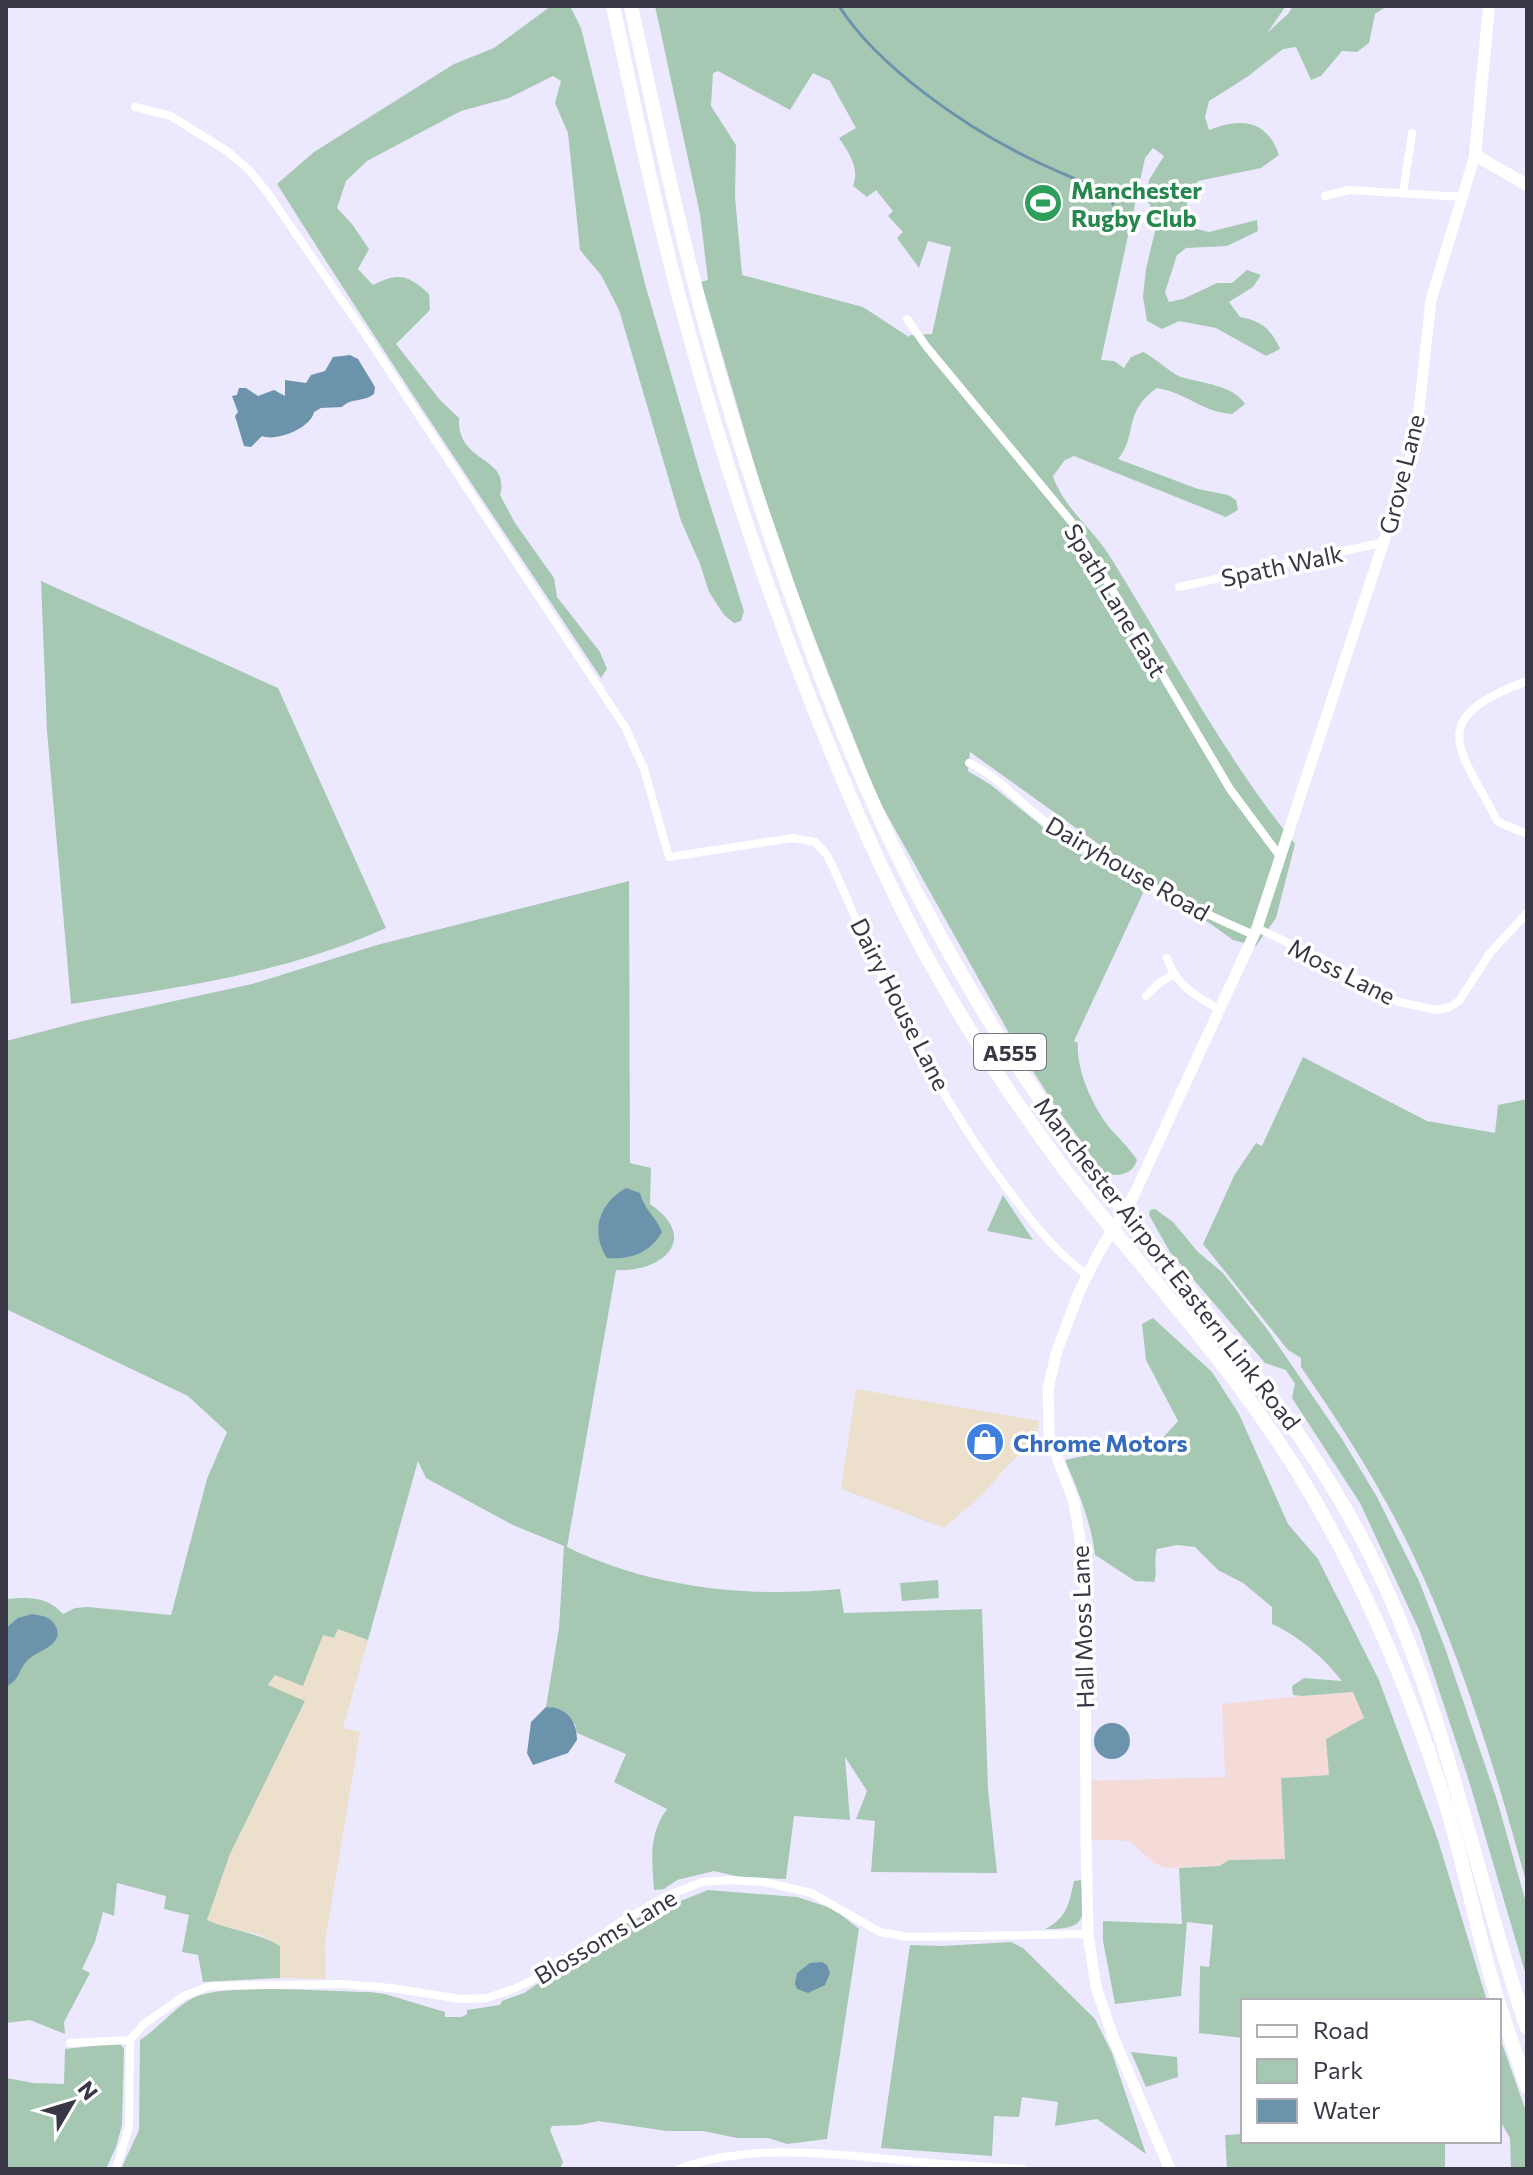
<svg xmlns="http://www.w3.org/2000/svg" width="1533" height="2175" viewBox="0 0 1533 2175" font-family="Commissioner,sans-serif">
<rect width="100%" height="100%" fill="#ece9fe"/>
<path fill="#ece0cc" d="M 856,1389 L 1039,1421 L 1035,1452 L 1024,1451 L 1008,1465 L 983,1494 L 944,1528 L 841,1489 Z
M 294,1623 L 334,1638 L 338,1628 L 368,1640 L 343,1728 L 360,1732 L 325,1942 L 326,1979 L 280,1978 L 280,1946 L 259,1934 L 226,1928 L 207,1920 L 230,1854 L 305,1701 L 267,1686 Z"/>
<path fill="#f5dbd8" d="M 1353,1691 L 1364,1718 L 1329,1775 L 1281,1778 L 1285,1859 L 1229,1860 L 1220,1866 L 1165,1868 L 1154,1863 L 1129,1841 L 1086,1839 L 1087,1781 L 1225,1777 L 1222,1704 Z"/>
<path fill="#a6c8b3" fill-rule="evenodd" d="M 551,6 L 571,8 L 581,28 L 645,284 L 701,476 L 744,611 L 741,621 L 734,623 L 724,615 L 709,592 L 700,564 L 681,521 L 619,310 L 601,275 L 580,250 L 568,133 L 555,103 L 561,81 L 553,76 L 509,98 L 461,111 L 367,161 L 346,181 L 337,208 L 352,224 L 369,249 L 358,269 L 373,285 C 399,272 408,275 429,294 L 430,310 L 396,344 L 440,400 L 459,418 C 457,465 511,455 500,495 L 515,523 L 554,578 L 557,597 L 600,652 L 607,669 L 601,678 C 492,514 382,351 277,184 L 314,152 L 454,64 L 494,48 Z
M 655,6 L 1286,6 L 1267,33 L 1288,14 L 1293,6 L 1387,6 L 1375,14 L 1369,43 L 1357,52 L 1342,51 L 1321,76 L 1311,80 L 1296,47 L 1283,49 L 1247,77 L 1209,101 L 1205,117 L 1209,130 C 1242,117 1267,120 1279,155 L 1261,168 L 1198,181 C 1188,196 1181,212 1192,228 L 1209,232 L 1257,220 L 1258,231 L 1227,246 L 1186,248 L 1177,255 L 1165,292 L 1169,302 L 1183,299 L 1217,283 L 1232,283 L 1247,270 L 1261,275 L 1253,287 L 1229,302 L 1240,317 C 1262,321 1271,329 1280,349 L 1266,356 L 1216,328 L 1179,321 L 1162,329 L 1147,321 L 1143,297 L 1146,269 L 1156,227 L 1153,211 L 1146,198 L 1149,180 L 1164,156 L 1153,148 L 1145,158 L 1101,360 L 1114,361 L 1124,368 L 1131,357 L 1143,352 C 1154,357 1172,374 1181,377 C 1200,383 1234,385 1245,404 L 1232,414 C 1202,412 1185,392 1157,388 C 1122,412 1138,436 1118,459 L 1198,489 L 1228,495 L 1236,500 L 1238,510 L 1226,517 L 1074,456 L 1065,460 L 1053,476 C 1063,507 1092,528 1109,555 C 1170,652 1223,755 1295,844 L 1276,918 L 1256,946 L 1233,940 L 970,752 L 968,771 L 991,785 L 1064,844 L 1144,891 L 1074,1041 L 1078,1043 C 1076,1070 1092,1104 1108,1126 C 1118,1138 1129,1147 1137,1160 C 1132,1176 1119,1175 1105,1175 L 1054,1104 L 1010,1035 L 877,797 L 804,611 L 760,484 L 701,282 L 708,280 L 700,214 ZM 718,71 L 790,110 L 813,73 L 830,81 L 856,128 L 839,138 C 849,153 860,168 853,186 L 867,197 L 876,190 L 893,211 L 888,216 L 903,232 L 897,238 L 919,268 L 928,241 L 951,247 L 932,334 L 910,335 L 909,337 L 863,307 L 742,275 L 735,196 L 736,145 L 711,106 L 713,73 Z
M 41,581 L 278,688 L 386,928 C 286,973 179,988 71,1004 L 47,731 Z
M 629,881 L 630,1163 L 651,1168 L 650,1204 C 700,1237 664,1273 616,1270 L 567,1547 C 651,1588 747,1598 840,1589 L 844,1613 L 982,1609 L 988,1789 L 997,1873 L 871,1872 L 875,1821 L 856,1819 L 867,1791 L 845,1757 L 850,1820 L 794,1816 L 786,1879 L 740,1877 L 714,1871 L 677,1880 L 664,1889 L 654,1890 C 652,1860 648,1835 667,1809 L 614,1782 L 626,1754 L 577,1733 L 575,1724 L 551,1707 L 546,1707 L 559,1628 L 564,1546 L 513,1525 L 426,1478 L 418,1461 L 368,1640 L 338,1629 L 334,1638 L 323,1635 L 303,1686 L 275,1675 L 268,1685 L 305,1701 L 230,1854 L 207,1920 C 231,1931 258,1932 280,1946 L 280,1978 L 203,1982 L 198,1955 L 182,1952 L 189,1915 L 164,1909 L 166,1896 L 117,1883 L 114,1916 L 103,1912 L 95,1942 L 82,1969 L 90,1973 L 64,2022 L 65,2034 L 30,2020 L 6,2023 L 6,1599 C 29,1597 47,1596 63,1614 L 75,1608 L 88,1607 L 171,1615 L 207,1479 L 227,1432 L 188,1396 L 6,1309 L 6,1041 L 83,1021 L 252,984 L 377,945 Z
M 1303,1057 L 1427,1121 L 1495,1133 L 1498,1105 L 1527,1099 L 1527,1885 C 1496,1772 1462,1657 1411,1550 C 1380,1486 1342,1426 1301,1367 L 1301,1358 L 1288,1350 L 1203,1244 L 1235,1174 L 1256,1143 L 1262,1146 Z
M 1003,1195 L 1033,1240 L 987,1231 Z
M 1155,1209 L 1173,1222 L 1198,1252 L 1223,1273 L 1267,1329 L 1342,1439 L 1377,1497 L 1419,1581 L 1445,1648 L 1497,1800 L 1527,1906 L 1527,1979 L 1469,1781 L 1419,1630 L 1360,1503 L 1292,1398 L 1295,1384 L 1286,1370 L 1265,1363 L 1170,1252 L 1149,1215 L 1150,1210 Z
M 1153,1318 L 1212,1372 L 1239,1414 L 1288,1524 L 1318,1559 L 1379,1680 L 1438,1840 L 1487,2001 L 1243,2001 L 1243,2038 L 1199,2033 L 1200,1966 L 1209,1967 L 1213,1925 L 1187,1922 L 1181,1996 L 1115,2004 L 1103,1941 L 1103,1921 L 1182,1924 L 1179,1868 L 1219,1866 L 1229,1860 L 1285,1859 L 1281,1778 L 1329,1775 L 1326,1739 L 1364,1718 L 1353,1692 L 1302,1696 L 1293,1695 L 1292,1686 L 1304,1678 L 1342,1681 C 1324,1658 1299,1636 1272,1624 L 1272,1607 L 1243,1583 L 1218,1570 L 1195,1547 L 1177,1545 L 1157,1549 C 1153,1560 1158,1573 1154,1582 L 1135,1581 L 1095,1555 C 1091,1521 1078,1491 1065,1460 L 1162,1439 L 1178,1421 L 1146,1360 L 1142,1324 Z
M 938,1580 L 939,1598 L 902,1601 L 900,1583 Z
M 1081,1880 C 1085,1918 1088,1930 1045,1929 C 1067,1918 1069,1904 1074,1881 Z
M 708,1890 L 797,1897 L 834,1909 L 859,1929 L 827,2139 L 787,2144 L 768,2138 L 737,2138 L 703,2131 L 667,2131 L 598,2121 L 580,2125 L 552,2126 L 550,2130 L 563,2162 L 560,2169 L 121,2169 L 139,2130 L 140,2040 C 159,2028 175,2007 193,1998 C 226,1982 329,1992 370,1992 L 385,1994 L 445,2012 L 445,2017 L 462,2017 L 467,2014 L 467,2010 L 500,2005 L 502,2001 L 524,1993 L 628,1922 Z
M 1011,1942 L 1023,1948 L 1095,2019 L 1112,2053 L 1146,2154 L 1097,2119 L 1055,2126 L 1058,2102 L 1022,2097 L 1019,2117 L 994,2116 L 992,2156 L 881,2148 L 910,1945 L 942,1946 Z
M 1499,2035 L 1527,2114 L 1527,2169 L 1511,2169 L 1510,2138 L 1499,2119 Z
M 120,2043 L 124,2049 L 122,2125 L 116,2147 L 106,2169 L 6,2169 L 6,2078 L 34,2083 L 64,2084 L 65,2049 Z
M 1131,2052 L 1177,2057 L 1178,2077 L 1146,2087 Z
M 1241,2134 L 1243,2141 L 1445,2141 L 1445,2169 L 1227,2169 L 1225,2135 Z"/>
<path fill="#6c93ac" d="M 350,355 L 358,359 L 375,387 L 374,394 C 364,402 350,398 342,407 L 321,408 L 314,412 C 311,428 276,442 262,436 L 251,447 L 244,446 L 235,416 L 238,412 L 232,396 L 237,395 L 239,388 L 246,388 L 258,396 L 274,390 L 285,396 L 285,380 L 306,383 L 311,375 L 325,371 L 333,357 Z
M 626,1188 L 640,1193 C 644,1209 656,1217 662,1232 C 650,1253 630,1260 607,1258 C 590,1232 599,1203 626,1188 Z
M 32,1614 C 42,1616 50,1616 55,1625 C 67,1646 34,1651 26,1662 C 17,1673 21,1678 6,1687 L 6,1628 L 18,1618 Z
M 546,1707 C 566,1707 577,1720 577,1740 L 568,1753 L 533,1765 L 527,1753 L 531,1722 Z
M1094 1741a18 18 0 1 1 36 0a18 18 0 1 1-36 0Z
M 822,1962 L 827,1965 L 830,1973 L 825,1985 L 808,1993 L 797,1989 L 795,1984 L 797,1973 L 810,1963 Z"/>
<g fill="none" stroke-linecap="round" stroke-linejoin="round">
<path stroke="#6c93ac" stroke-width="3" d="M 839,6 C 877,66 965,127 1029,158 C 1055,171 1082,181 1107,194 L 1113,204"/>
<path stroke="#fff" stroke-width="8" d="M 135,107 L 171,116 L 227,151 L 249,170 L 267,192 L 363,331 L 625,727 L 644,769 L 669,857 L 793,838 L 815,842 L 827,855 C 843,887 856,922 872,955 C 912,1038 956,1123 1013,1196 C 1035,1226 1057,1253 1087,1275
M 1403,193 L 1412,133
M 1325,196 L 1349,190 L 1464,197
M 907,319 L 926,346 L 1074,525 L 1230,789 L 1279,855
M 1179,587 L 1385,542
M 1527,681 C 1425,719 1458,746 1498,822 L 1527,834
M 969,763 C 999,776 1021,805 1047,823 C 1111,868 1182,904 1254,935
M 1257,928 L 1318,957 L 1399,1002 L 1437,1010 L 1450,1007 L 1459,1001 L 1490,953 L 1527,913
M 1167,958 C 1176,985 1195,996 1219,1009
M 1146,996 L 1159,983 L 1173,975
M 70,2043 L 130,2040
M 116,2169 L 129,2127 L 130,2040 L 144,2024 L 184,1996 L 210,1986 L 343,1984 L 391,1988 L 461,1999 L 487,1998 L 514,1989 L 542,1975 L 622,1921 L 669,1895 L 702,1882 L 730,1880 L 765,1882 L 811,1893 L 880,1932 L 908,1937 L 1088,1934
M 679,2169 C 753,2141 841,2155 918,2162 C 953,2165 988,2167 1023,2169"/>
<path stroke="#fff" stroke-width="11" d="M 1170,2169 L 1113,2037 L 1096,1987 L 1088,1934 L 1086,1839 L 1085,1571 L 1074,1502 L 1049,1435 L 1048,1389 L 1056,1354 L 1079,1292 L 1099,1252 L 1134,1195 L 1257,928 L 1401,489 L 1416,437 L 1431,300 L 1475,155"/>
<path stroke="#fff" stroke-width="12" d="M 1489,6 L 1475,155 L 1527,185"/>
<path stroke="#fff" stroke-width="14" d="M 613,6 C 636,114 658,223 688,330 C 723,459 765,585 814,709 C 847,792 882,874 924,952 C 965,1026 1011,1098 1062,1166 C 1141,1269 1231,1363 1299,1474 C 1362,1578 1411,1691 1447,1808 C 1466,1872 1478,1937 1498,2001
M 631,6 C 654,112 677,219 705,324 C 736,436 772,546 813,655 C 843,735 876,816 916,892 C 965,984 1019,1076 1083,1158 C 1179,1283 1288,1399 1362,1539 C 1443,1692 1471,1865 1527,2028
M 1499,2004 L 1527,2087"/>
</g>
<defs>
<symbol id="stadium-disc" viewBox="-11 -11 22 22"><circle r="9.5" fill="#2e9e5b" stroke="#fff"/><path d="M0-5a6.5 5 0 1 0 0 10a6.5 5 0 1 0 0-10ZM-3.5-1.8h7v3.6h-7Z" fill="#fff"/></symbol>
<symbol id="shop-disc" viewBox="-11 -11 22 22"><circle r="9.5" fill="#3f7fe0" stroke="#fff"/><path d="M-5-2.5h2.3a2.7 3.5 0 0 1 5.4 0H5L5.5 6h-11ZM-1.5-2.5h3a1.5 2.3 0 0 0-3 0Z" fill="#fff"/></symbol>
</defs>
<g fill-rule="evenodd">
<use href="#stadium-disc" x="1021" y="181" width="44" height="44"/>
<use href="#shop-disc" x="963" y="1420" width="44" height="44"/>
</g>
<g text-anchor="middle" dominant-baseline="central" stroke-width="7" stroke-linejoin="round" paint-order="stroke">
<rect fill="#fff" stroke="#74737d" stroke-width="2" x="974" y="1034" width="72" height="36" rx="6"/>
<g font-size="22" font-weight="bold" fill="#393745">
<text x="1010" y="1052">A555</text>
</g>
<g font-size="24" font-weight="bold" fill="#27864d" stroke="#fff" text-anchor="start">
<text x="1071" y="189">Manchester<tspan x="1071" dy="28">Rugby Club</tspan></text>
</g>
<g font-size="24" fill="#393745" stroke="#fff">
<text transform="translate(1401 474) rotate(-76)">Grove Lane</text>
<text transform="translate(1282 565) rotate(-12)">Spath Walk</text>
<text transform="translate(1116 600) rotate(59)">Spath Lane East</text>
<text transform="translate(1128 868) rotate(30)">Dairyhouse Road</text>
<text transform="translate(1342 971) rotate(27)">Moss Lane</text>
<text transform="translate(901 1004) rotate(63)">Dairy House Lane</text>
<text transform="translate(1168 1263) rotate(52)">Manchester Airport Eastern Link Road</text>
<text transform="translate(1082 1627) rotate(-92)">Hall Moss Lane</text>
<text transform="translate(605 1936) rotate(-31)">Blossoms Lane</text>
</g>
<g font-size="24" font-weight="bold" fill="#366cbe" stroke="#fff" text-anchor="start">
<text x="1013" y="1442">Chrome Motors</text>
</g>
</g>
<rect width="1533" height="2175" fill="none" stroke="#393745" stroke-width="16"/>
<rect x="1241" y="1999" width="260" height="144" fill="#ffffff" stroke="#b0afb5" stroke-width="2"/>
<rect x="1257" y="2025" width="40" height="12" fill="#ffffff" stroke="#b0afb5" stroke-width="2"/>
<text x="1313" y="2039" font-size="24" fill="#393745">Road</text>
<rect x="1257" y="2059" width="40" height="24" fill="#a6c8b3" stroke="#b0afb5" stroke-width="2"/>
<text x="1313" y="2079" font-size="24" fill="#393745">Park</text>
<rect x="1257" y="2099" width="40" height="24" fill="#6c93ac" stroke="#b0afb5" stroke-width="2"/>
<text x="1313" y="2119" font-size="24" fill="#393745">Water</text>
<g transform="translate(72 2103) rotate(52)" stroke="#ffffff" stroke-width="6" paint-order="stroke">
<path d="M0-6L14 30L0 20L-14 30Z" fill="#393745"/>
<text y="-12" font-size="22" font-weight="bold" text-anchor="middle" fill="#393745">N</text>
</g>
</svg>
